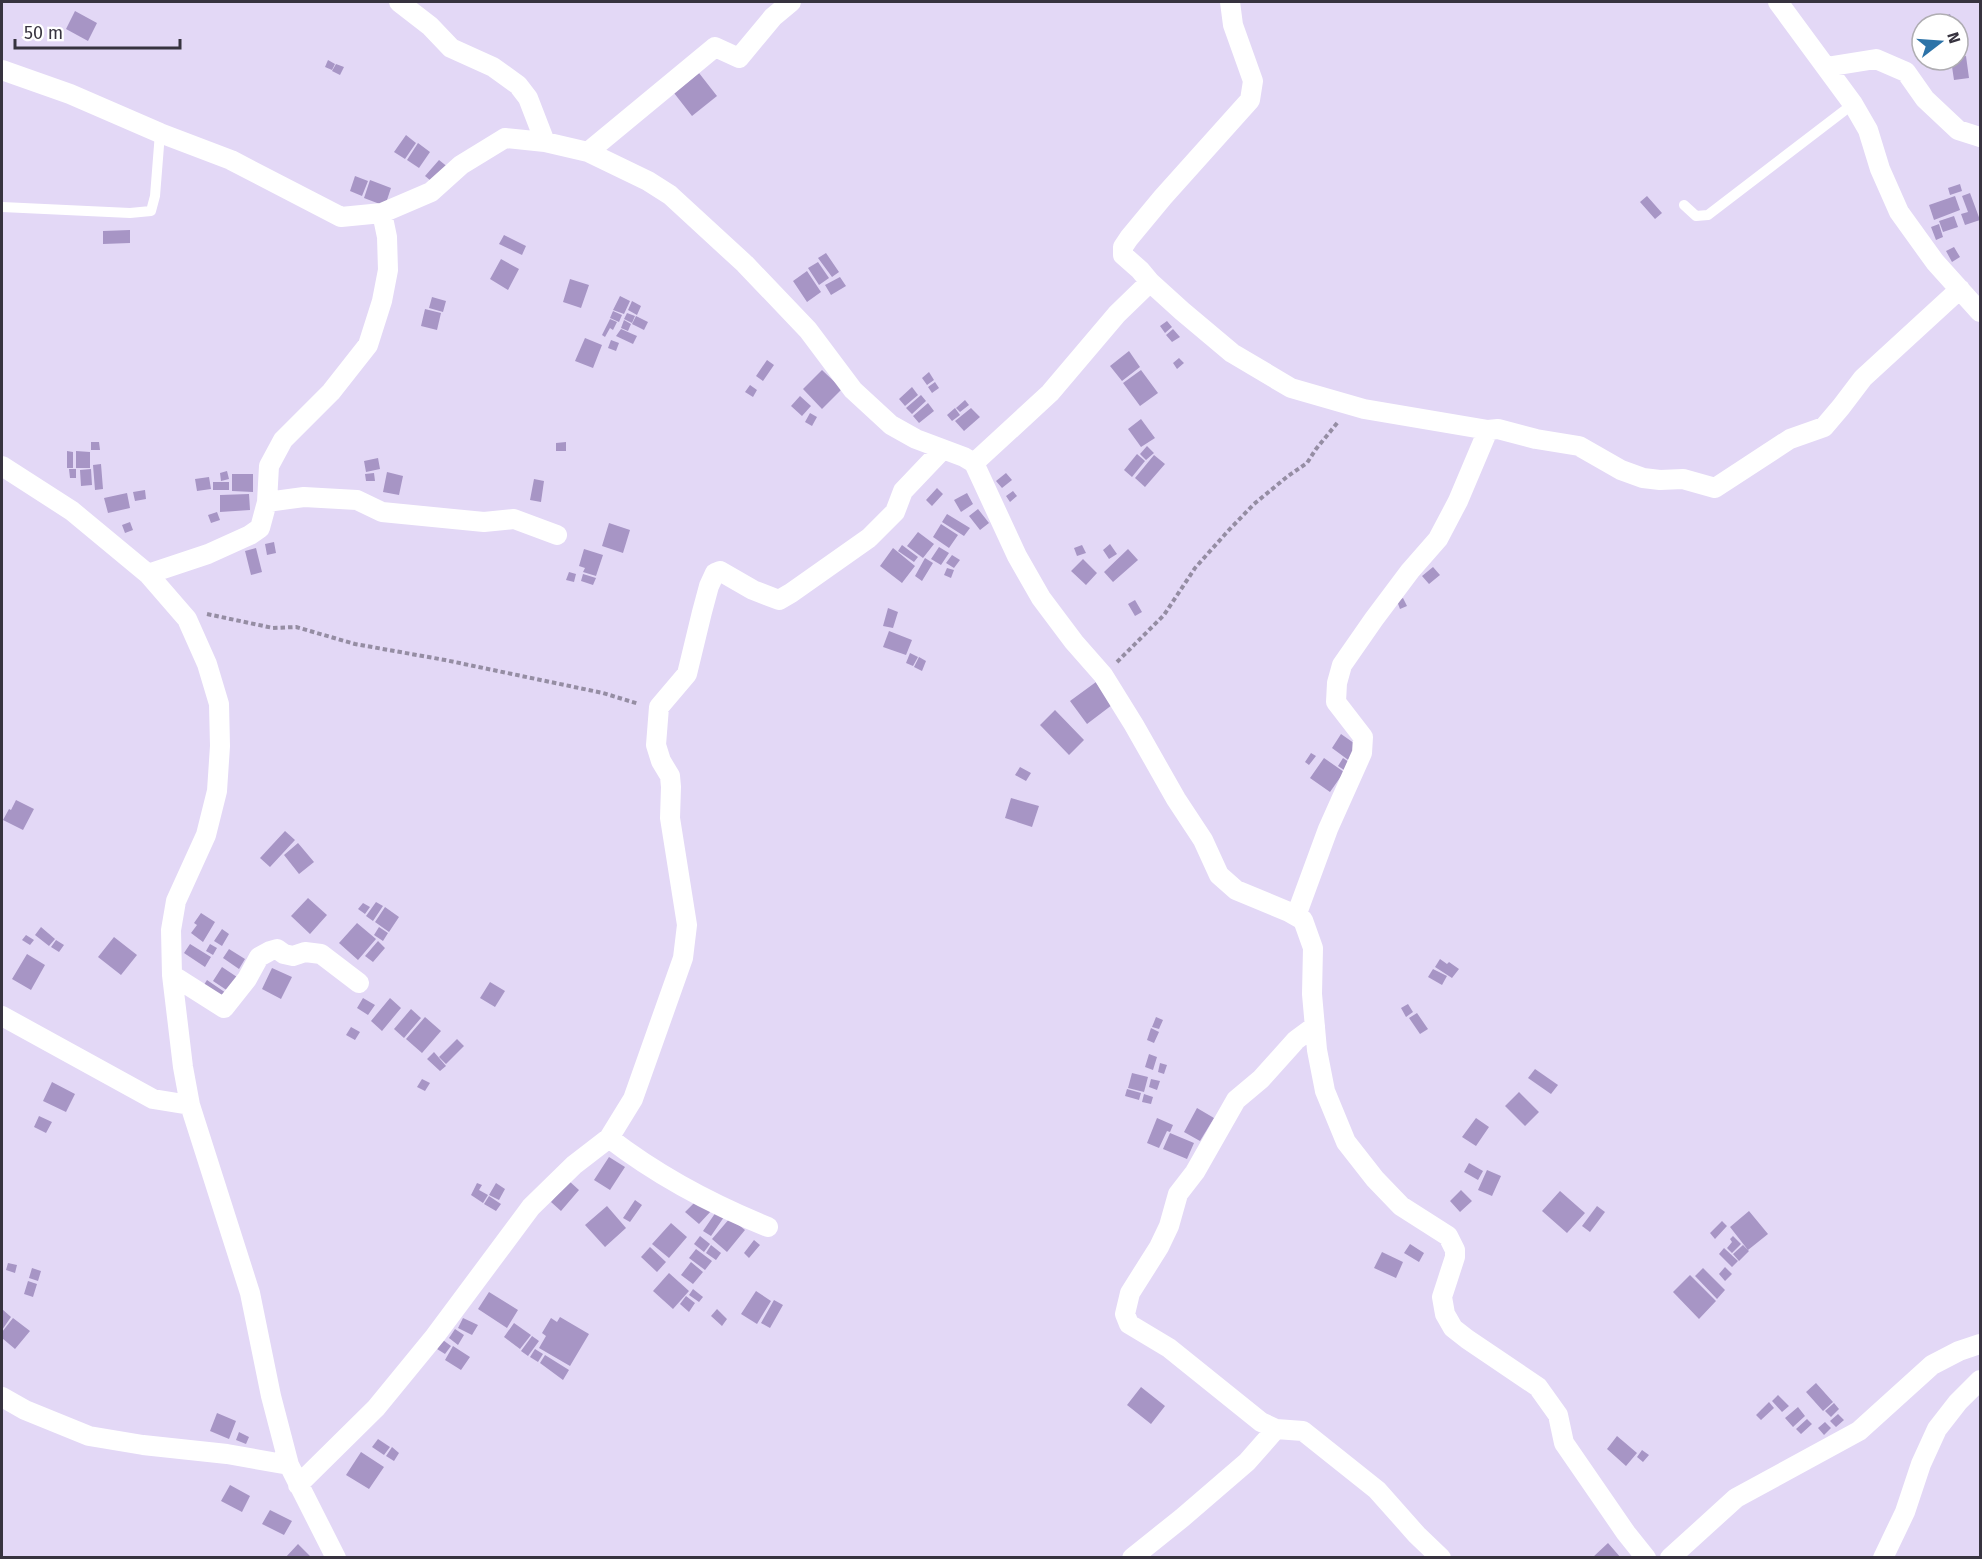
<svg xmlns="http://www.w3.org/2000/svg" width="1982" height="1559" viewBox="0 0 1982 1559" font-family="'Fira Sans',sans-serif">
<rect width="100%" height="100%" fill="#e3d8f6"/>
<path fill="#a795c5" d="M 75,11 L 97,23 L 88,41 L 66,29 Z
M 1950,14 L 1954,24 L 1936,24 L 1935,20 Z
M 1966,56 L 1969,78 L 1954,80 L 1951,60 L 1958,60 L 1958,57 Z
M 328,60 L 335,64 L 332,70 L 325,67 Z
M 336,64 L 344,67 L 340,75 L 332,71 Z
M 699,73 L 717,96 L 692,116 L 674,93 Z
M 406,135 L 416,143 L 405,159 L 394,152 Z
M 418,143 L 430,152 L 419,168 L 407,160 Z
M 439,160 L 449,168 L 436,185 L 425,176 Z
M 355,176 L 368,181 L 362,196 L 350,191 Z
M 370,180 L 391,188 L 385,206 L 364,198 Z
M 1960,184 L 1962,191 L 1950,195 L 1948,188 Z
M 1970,193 L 1980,220 L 1965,225 L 1961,214 L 1968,212 L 1962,196 Z
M 1647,196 L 1662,213 L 1655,219 L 1640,202 Z
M 1955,196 L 1960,210 L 1934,220 L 1929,205 Z
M 1954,216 L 1958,227 L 1943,232 L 1939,221 Z
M 1939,224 L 1943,237 L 1936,240 L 1931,227 Z
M 130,230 L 130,243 L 103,244 L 103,231 Z
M 504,235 L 526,246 L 522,255 L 499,244 Z
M 1954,247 L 1960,257 L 1952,262 L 1946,251 Z
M 826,253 L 839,272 L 832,277 L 818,258 Z
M 501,259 L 519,269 L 508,290 L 490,279 Z
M 818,262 L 829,278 L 819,285 L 808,268 Z
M 807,271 L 821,292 L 807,302 L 793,281 Z
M 840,277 L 846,286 L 831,295 L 825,285 Z
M 570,279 L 589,285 L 581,308 L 563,302 Z
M 620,296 L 630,301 L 624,314 L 613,310 Z
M 432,297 L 446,301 L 443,312 L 429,308 Z
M 632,301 L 641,306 L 637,315 L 628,310 Z
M 425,309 L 441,313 L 437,330 L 421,326 Z
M 613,311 L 622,315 L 619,322 L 610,318 Z
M 627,313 L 635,316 L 632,323 L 624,319 Z
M 636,316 L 648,322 L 644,330 L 632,324 Z
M 610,319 L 617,322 L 613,330 L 610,328 L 605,337 L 602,335 Z
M 624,320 L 631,324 L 628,331 L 621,328 Z
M 1167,321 L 1172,327 L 1165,333 L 1160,326 Z
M 621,329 L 637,336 L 633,344 L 616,336 Z
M 1173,329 L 1180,337 L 1172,342 L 1166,335 Z
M 585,338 L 602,345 L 593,368 L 575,361 Z
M 611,340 L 619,343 L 616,351 L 608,348 Z
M 1129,351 L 1140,367 L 1122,381 L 1110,366 Z
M 1179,358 L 1184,363 L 1177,369 L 1173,363 Z
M 767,360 L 774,365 L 763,381 L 756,376 Z
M 822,370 L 842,389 L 822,409 L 803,389 Z
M 1141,370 L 1158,393 L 1140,406 L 1123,383 Z
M 929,372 L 934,380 L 927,385 L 922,378 Z
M 935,382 L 939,388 L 932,393 L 928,387 Z
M 750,385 L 757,390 L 753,397 L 745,392 Z
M 912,387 L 918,395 L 905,406 L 899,399 Z
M 921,395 L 926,401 L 912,414 L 906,408 Z
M 800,396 L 811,406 L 802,416 L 791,406 Z
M 965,400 L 969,405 L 960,412 L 956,408 Z
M 928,403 L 934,411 L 919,423 L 913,416 Z
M 955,408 L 960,415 L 952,421 L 947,415 Z
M 971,408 L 980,417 L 964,431 L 955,421 Z
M 810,413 L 817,417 L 812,426 L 805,422 Z
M 1141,419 L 1155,438 L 1141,447 L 1128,429 Z
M 91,442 L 99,442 L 100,450 L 91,450 Z
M 566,442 L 566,451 L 556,451 L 556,443 Z
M 1147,446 L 1154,453 L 1146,460 L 1140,454 Z
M 67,451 L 73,452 L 73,468 L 67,468 Z
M 76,451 L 90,452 L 90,468 L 76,468 Z
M 1137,454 L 1145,461 L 1132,477 L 1124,470 Z
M 1154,455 L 1165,464 L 1145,487 L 1135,478 Z
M 378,458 L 380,469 L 366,472 L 364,461 Z
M 101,464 L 103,489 L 95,490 L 93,465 Z
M 69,469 L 76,469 L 76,478 L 70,478 Z
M 91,469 L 92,485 L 81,486 L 80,470 Z
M 227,471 L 229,479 L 221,481 L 220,473 Z
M 387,472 L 403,476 L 399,495 L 383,492 Z
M 374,473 L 375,481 L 366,481 L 365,474 Z
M 1006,473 L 1012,480 L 1002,488 L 996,481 Z
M 232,474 L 253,474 L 253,492 L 232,491 Z
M 209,477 L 211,489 L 197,491 L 195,479 Z
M 534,479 L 544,481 L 541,502 L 530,500 Z
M 213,482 L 229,482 L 229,490 L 213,490 Z
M 937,488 L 943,494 L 932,506 L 926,500 Z
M 145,490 L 146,499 L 135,501 L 133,492 Z
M 1013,491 L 1017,496 L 1010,502 L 1006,496 Z
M 127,493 L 130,508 L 108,513 L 104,498 Z
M 967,493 L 973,504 L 961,512 L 954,500 Z
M 249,494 L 250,510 L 220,512 L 220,495 Z
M 978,509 L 989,523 L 980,530 L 969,516 Z
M 217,512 L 220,520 L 211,523 L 208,515 Z
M 947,514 L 970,528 L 964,536 L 942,522 Z
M 130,522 L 133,530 L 125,533 L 122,525 Z
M 609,523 L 630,530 L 623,553 L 602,546 Z
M 941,524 L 958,535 L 949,548 L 933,537 Z
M 918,532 L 934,544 L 923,558 L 907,546 Z
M 274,542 L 276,553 L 267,555 L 265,544 Z
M 1110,544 L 1117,554 L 1109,559 L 1103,550 Z
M 902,545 L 918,557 L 914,562 L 898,551 Z
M 1082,545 L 1086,553 L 1077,556 L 1074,548 Z
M 939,547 L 949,553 L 941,565 L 931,559 Z
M 256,548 L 262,572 L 251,575 L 245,551 Z
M 893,548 L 915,566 L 902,583 L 880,566 Z
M 584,549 L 603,555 L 596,576 L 583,572 L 585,568 L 579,566 Z
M 1128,549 L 1138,560 L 1113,582 L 1104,572 Z
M 952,555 L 960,560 L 954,568 L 946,563 Z
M 925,558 L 933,563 L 922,581 L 915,576 Z
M 1083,559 L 1097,573 L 1086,585 L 1071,571 Z
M 1433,567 L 1440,575 L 1429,584 L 1422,576 Z
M 947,568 L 954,570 L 951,578 L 944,575 Z
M 569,572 L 576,574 L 574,582 L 566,580 Z
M 583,574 L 596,578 L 593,585 L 581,581 Z
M 1403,598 L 1407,606 L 1400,609 L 1397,601 Z
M 1135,600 L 1142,612 L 1135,616 L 1128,604 Z
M 888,608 L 898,612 L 893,628 L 883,626 Z
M 889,631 L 912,640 L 906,655 L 883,647 Z
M 910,653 L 918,657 L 913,666 L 906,663 Z
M 919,657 L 926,661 L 922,671 L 914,667 Z
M 1096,682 L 1112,705 L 1087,724 L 1070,701 Z
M 1055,710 L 1084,740 L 1069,755 L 1040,725 Z
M 1341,734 L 1361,748 L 1351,762 L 1332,748 Z
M 1311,753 L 1316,756 L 1309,765 L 1305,762 Z
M 1324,758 L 1344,772 L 1330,792 L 1310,778 Z
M 1343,758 L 1352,764 L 1347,772 L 1338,766 Z
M 1020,767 L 1031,773 L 1026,781 L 1015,775 Z
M 1011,798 L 1039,806 L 1032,827 L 1005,818 Z
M 16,800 L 34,809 L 23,830 L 3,820 L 9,809 L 11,810 Z
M 285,831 L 295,840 L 270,867 L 260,858 Z
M 298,843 L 314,862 L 299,874 L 284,855 Z
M 308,898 L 327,915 L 310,934 L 291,916 Z
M 376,902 L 383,906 L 373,921 L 366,916 Z
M 363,903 L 370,907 L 365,914 L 358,909 Z
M 385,907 L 399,917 L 389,932 L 375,922 Z
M 201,913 L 215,922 L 203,942 L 191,933 L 197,925 L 194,923 Z
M 357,923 L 376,939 L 358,960 L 339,943 Z
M 41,927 L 55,939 L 49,946 L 35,935 Z
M 379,927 L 388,933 L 383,941 L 374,935 Z
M 222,929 L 229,934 L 222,946 L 214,941 Z
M 26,935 L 34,940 L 30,945 L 22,940 Z
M 114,937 L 137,955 L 121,975 L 98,957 Z
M 56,940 L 64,945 L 59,952 L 51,947 Z
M 378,941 L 385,948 L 373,962 L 365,956 Z
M 190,944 L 211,957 L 205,967 L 184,953 Z
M 210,944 L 217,948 L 213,955 L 206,951 Z
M 229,949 L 245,959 L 239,969 L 223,958 Z
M 27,954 L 45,965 L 31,990 L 12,979 Z
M 1440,959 L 1447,964 L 1449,962 L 1459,969 L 1452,978 L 1435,967 Z
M 222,967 L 240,979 L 231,993 L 213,981 Z
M 272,968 L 292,977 L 281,999 L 262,989 Z
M 1433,969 L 1447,976 L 1442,985 L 1428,977 Z
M 207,980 L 229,995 L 224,1002 L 202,988 Z
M 490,982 L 505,991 L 495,1007 L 480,998 Z
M 363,998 L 375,1005 L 368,1015 L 357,1008 Z
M 390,998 L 401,1008 L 382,1031 L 371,1021 Z
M 1408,1004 L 1413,1012 L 1406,1017 L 1401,1008 Z
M 411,1009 L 421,1018 L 404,1038 L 394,1029 Z
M 1417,1013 L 1428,1029 L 1420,1034 L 1409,1018 Z
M 425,1017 L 441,1031 L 422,1053 L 406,1039 Z
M 1156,1017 L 1163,1020 L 1159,1029 L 1152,1027 Z
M 351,1027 L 360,1032 L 355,1040 L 346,1035 Z
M 1151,1028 L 1159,1032 L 1154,1043 L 1147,1040 Z
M 457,1039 L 464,1046 L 446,1064 L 439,1057 Z
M 434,1052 L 446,1066 L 440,1071 L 427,1059 Z
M 1149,1054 L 1157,1057 L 1153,1070 L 1145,1067 Z
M 1160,1063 L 1167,1065 L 1164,1074 L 1158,1072 Z
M 1535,1069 L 1558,1085 L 1551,1094 L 1528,1078 Z
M 1132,1073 L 1148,1077 L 1144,1092 L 1128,1088 Z
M 422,1079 L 430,1083 L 425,1091 L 417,1087 Z
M 1151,1079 L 1160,1081 L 1157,1090 L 1149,1087 Z
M 52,1082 L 75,1094 L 66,1112 L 43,1101 Z
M 1127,1089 L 1141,1093 L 1139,1100 L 1125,1096 Z
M 1519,1092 L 1539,1112 L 1525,1126 L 1505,1106 Z
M 1144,1094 L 1153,1097 L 1151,1104 L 1142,1102 Z
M 1197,1108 L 1214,1118 L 1200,1141 L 1184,1132 Z
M 39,1116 L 52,1122 L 46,1133 L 34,1127 Z
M 1157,1118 L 1173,1125 L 1170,1132 L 1167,1131 L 1159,1148 L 1147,1143 Z
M 1476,1118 L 1489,1127 L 1476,1146 L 1462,1137 Z
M 1170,1133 L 1194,1143 L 1187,1159 L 1163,1149 Z
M 609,1157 L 625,1167 L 610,1190 L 594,1180 Z
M 1469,1163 L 1483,1171 L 1478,1180 L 1464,1172 Z
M 1487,1170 L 1501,1176 L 1492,1196 L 1478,1190 Z
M 569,1181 L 579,1190 L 561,1211 L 551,1202 Z
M 477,1183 L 482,1185 L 479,1190 L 488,1195 L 483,1203 L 471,1195 Z
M 496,1183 L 505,1189 L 499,1200 L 489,1195 Z
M 1461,1190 L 1472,1201 L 1460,1212 L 1450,1201 Z
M 1560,1191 L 1585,1213 L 1567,1233 L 1542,1211 Z
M 489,1196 L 501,1204 L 496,1211 L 484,1204 Z
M 699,1198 L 712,1210 L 699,1224 L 685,1212 Z
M 635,1200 L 642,1205 L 630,1222 L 623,1218 Z
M 607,1206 L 626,1228 L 605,1247 L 585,1225 Z
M 1597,1206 L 1605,1212 L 1590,1232 L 1582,1226 Z
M 1749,1211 L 1768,1234 L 1748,1250 L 1730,1227 Z
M 716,1212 L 724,1217 L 711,1236 L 703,1231 Z
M 730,1218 L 745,1230 L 727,1252 L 712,1239 Z
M 1722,1221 L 1727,1226 L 1715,1239 L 1710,1233 Z
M 671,1223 L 687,1237 L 669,1258 L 652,1244 Z
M 700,1236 L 710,1244 L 704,1252 L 694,1244 Z
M 1733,1236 L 1741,1244 L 1732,1253 L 1727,1248 L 1732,1242 L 1730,1239 Z
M 754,1240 L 760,1245 L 749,1258 L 744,1253 Z
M 1410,1244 L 1424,1253 L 1419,1262 L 1404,1253 Z
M 711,1245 L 721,1253 L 716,1260 L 706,1253 Z
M 1743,1245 L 1749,1251 L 1739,1261 L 1733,1254 Z
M 650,1247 L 666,1262 L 657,1272 L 641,1257 Z
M 1724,1248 L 1738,1261 L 1732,1267 L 1719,1254 Z
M 696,1249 L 712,1261 L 705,1270 L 689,1258 Z
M 1382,1252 L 1403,1262 L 1396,1278 L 1374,1268 Z
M 691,1262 L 703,1272 L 693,1284 L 681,1275 Z
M 8,1263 L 17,1265 L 15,1273 L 6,1270 Z
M 1725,1267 L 1732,1274 L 1725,1281 L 1719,1274 Z
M 32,1268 L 41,1271 L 38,1281 L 29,1278 Z
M 1703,1268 L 1725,1290 L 1717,1299 L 1695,1276 Z
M 669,1273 L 689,1291 L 673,1309 L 653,1291 Z
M 1690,1275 L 1716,1301 L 1699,1319 L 1673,1292 Z
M 28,1281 L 37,1284 L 33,1297 L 24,1294 Z
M 693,1289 L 703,1297 L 699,1302 L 689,1295 Z
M 756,1291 L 771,1301 L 757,1324 L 741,1314 Z
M 489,1292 L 518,1310 L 507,1328 L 478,1309 Z
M 686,1296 L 695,1303 L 689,1312 L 680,1304 Z
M 774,1300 L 783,1305 L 770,1328 L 761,1323 Z
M 2,1309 L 11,1317 L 2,1330 Z
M 717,1309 L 727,1319 L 722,1326 L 711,1316 Z
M 560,1317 L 589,1334 L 570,1366 L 539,1348 L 546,1336 L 542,1333 L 551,1318 L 557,1322 Z
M 13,1318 L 30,1331 L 15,1349 L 2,1338 L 2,1332 Z
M 463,1318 L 478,1325 L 472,1335 L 458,1328 Z
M 514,1323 L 531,1335 L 520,1349 L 504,1337 Z
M 455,1329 L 464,1335 L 458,1345 L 449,1338 Z
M 532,1336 L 539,1341 L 528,1356 L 521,1351 Z
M 443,1340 L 451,1346 L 445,1354 L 437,1349 Z
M 453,1346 L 470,1357 L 461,1370 L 445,1360 Z
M 535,1349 L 543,1354 L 538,1362 L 530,1357 Z
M 545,1355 L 569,1370 L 563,1380 L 540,1363 Z
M 1816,1383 L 1833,1402 L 1823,1411 L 1806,1392 Z
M 1141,1387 L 1165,1406 L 1151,1424 L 1127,1405 Z
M 1778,1395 L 1789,1406 L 1782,1412 L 1772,1401 Z
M 1769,1402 L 1774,1408 L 1761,1420 L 1756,1415 Z
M 1834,1403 L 1839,1409 L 1831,1417 L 1825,1411 Z
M 1798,1407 L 1805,1416 L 1793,1427 L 1785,1418 Z
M 217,1413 L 236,1421 L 229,1439 L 210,1431 Z
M 1838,1414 L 1844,1420 L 1836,1427 L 1830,1421 Z
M 1807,1419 L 1812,1424 L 1801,1434 L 1796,1429 Z
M 1825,1422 L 1831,1428 L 1824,1435 L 1818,1428 Z
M 239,1432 L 249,1437 L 246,1444 L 236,1440 Z
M 1617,1436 L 1637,1453 L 1626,1466 L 1607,1449 Z
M 378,1439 L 390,1447 L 384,1455 L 372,1447 Z
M 392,1447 L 399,1453 L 394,1461 L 386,1456 Z
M 1642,1450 L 1649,1455 L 1643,1462 L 1637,1457 Z
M 361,1452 L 384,1467 L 369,1489 L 346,1475 Z
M 230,1485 L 250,1496 L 242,1512 L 221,1501 Z
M 270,1510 L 292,1521 L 284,1535 L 262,1524 Z
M 1608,1543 L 1621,1558 L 1592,1558 Z
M 298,1544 L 312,1558 L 285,1558 Z"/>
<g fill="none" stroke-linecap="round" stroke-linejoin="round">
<path stroke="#958da3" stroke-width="4" stroke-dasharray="4.5 3" stroke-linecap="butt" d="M 207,614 L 273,628 L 296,627 L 355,644 L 445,660 L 603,693 L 639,704
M 1117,662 L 1164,615 L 1195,568 L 1228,531 L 1254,504 L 1288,476 L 1307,463 L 1316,449 L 1338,422"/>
<path stroke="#fff" stroke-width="10" d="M 1684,205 L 1696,216 L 1708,215 L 1853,104
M 2,207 L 130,213 L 151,211 L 155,196 L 160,133"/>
<path stroke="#fff" stroke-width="20" d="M 399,2 L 430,26 L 451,48 L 493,67 L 518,85 L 528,98 L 545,142
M 1230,2 L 1233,25 L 1253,81 L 1250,100 L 1163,197 L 1129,238 L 1123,247 L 1123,255 L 1140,270 L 1150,282 L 1182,311 L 1232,353 L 1291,388 L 1364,409 L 1488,430 L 1498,429 L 1536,439 L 1579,446 L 1621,470 L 1643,478 L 1660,480 L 1683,479 L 1715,488 L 1790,439 L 1824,427 L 1841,407 L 1863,378 L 1960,289
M 1778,2 L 1853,104 L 1868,130 L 1880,169 L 1899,212 L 1935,262 L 1980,312
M 1826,67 L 1876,59 L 1906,72 L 1925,99 L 1958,130 L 1980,137
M 2,70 L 70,94 L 160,133 L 231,160 L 341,217 L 382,213 L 431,192 L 461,165 L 505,138 L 545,142 L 588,152 L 648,181 L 670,195 L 745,264 L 808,330 L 853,390 L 891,425 L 916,439 L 964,457 L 974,463 L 1017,556 L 1041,598 L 1074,642 L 1103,675 L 1134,725 L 1176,799 L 1203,840 L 1219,875 L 1236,890 L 1289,912 L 1303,920 L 1313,948 L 1312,994 L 1317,1050 L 1325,1091 L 1346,1142 L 1375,1179 L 1401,1206 L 1448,1236 L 1455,1250 L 1455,1257 L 1442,1297 L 1445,1314 L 1453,1328 L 1467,1339 L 1538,1387 L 1558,1415 L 1564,1443 L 1626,1533 L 1646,1558
M 588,152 L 715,47 L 739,58 L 773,17 L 791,2
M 974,463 L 1050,393 L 1117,314 L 1150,282
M 2,466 L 72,511 L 148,574 L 187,619 L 207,664 L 219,704 L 220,746 L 217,791 L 206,835 L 176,901 L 171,930 L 172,975 L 183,1067 L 190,1105 L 250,1293 L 271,1396 L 289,1465 L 336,1558
M 267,502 L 304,497 L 357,500 L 382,512 L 484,522 L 514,519 L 557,535
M 148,574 L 208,554 L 250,535 L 260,528 L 267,502 L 269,466 L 283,440 L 331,392 L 368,345 L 382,301 L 388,270 L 387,237 L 382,213
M 1296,916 L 1328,829 L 1362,753 L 1363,737 L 1336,702 L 1337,683 L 1342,665 L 1374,619 L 1410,571 L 1438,539 L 1458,501 L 1488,430
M 172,975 L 224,1008 L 247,979 L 259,957 L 270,951 L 277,949 L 284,954 L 293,956 L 305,952 L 321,954 L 359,983
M 2,1016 L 153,1099 L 190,1105
M 1315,1026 L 1296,1040 L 1261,1079 L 1236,1100 L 1195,1172 L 1178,1194 L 1169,1226 L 1159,1247 L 1130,1293 L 1125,1314 L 1129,1324 L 1169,1348 L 1261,1422 L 1276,1429 L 1303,1431 L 1377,1490 L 1417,1535 L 1441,1558
M 609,1138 C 657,1175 711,1204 768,1227
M 2,1397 L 25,1410 L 89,1436 L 143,1445 L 227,1454 L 289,1465
M 298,1485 L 376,1408 L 435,1336 L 531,1207 L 574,1165 L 609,1138 L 633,1099 L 683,958 L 687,925 L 670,818 L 671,787 L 670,776 L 661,761 L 656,745 L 659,707 L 687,674 L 702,612 L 709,586 L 715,573 L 720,571 L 753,590 L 779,600 L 791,593 L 869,538 L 895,512 L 903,491 L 942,450
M 1132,1558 L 1182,1518 L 1247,1462 L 1276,1429
M 1670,1558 L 1736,1498 L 1859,1431 L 1932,1365 L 1959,1351 L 1980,1344
M 1883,1558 L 1905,1512 L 1921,1464 L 1937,1429 L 1958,1402 L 1980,1380"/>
</g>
<rect width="1982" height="1559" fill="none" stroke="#37333f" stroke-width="6"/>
<g transform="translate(1940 42) rotate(73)"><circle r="28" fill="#ffffff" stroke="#afadb2" stroke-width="1.5"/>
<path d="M0-4.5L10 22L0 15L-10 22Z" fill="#2c73a8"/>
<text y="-9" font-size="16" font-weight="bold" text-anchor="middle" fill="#37333f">N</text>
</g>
<path d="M15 39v9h165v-9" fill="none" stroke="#37333f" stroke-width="3"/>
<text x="24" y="39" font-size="18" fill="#37333f" stroke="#ffffff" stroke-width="4.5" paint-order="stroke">50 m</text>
</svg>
